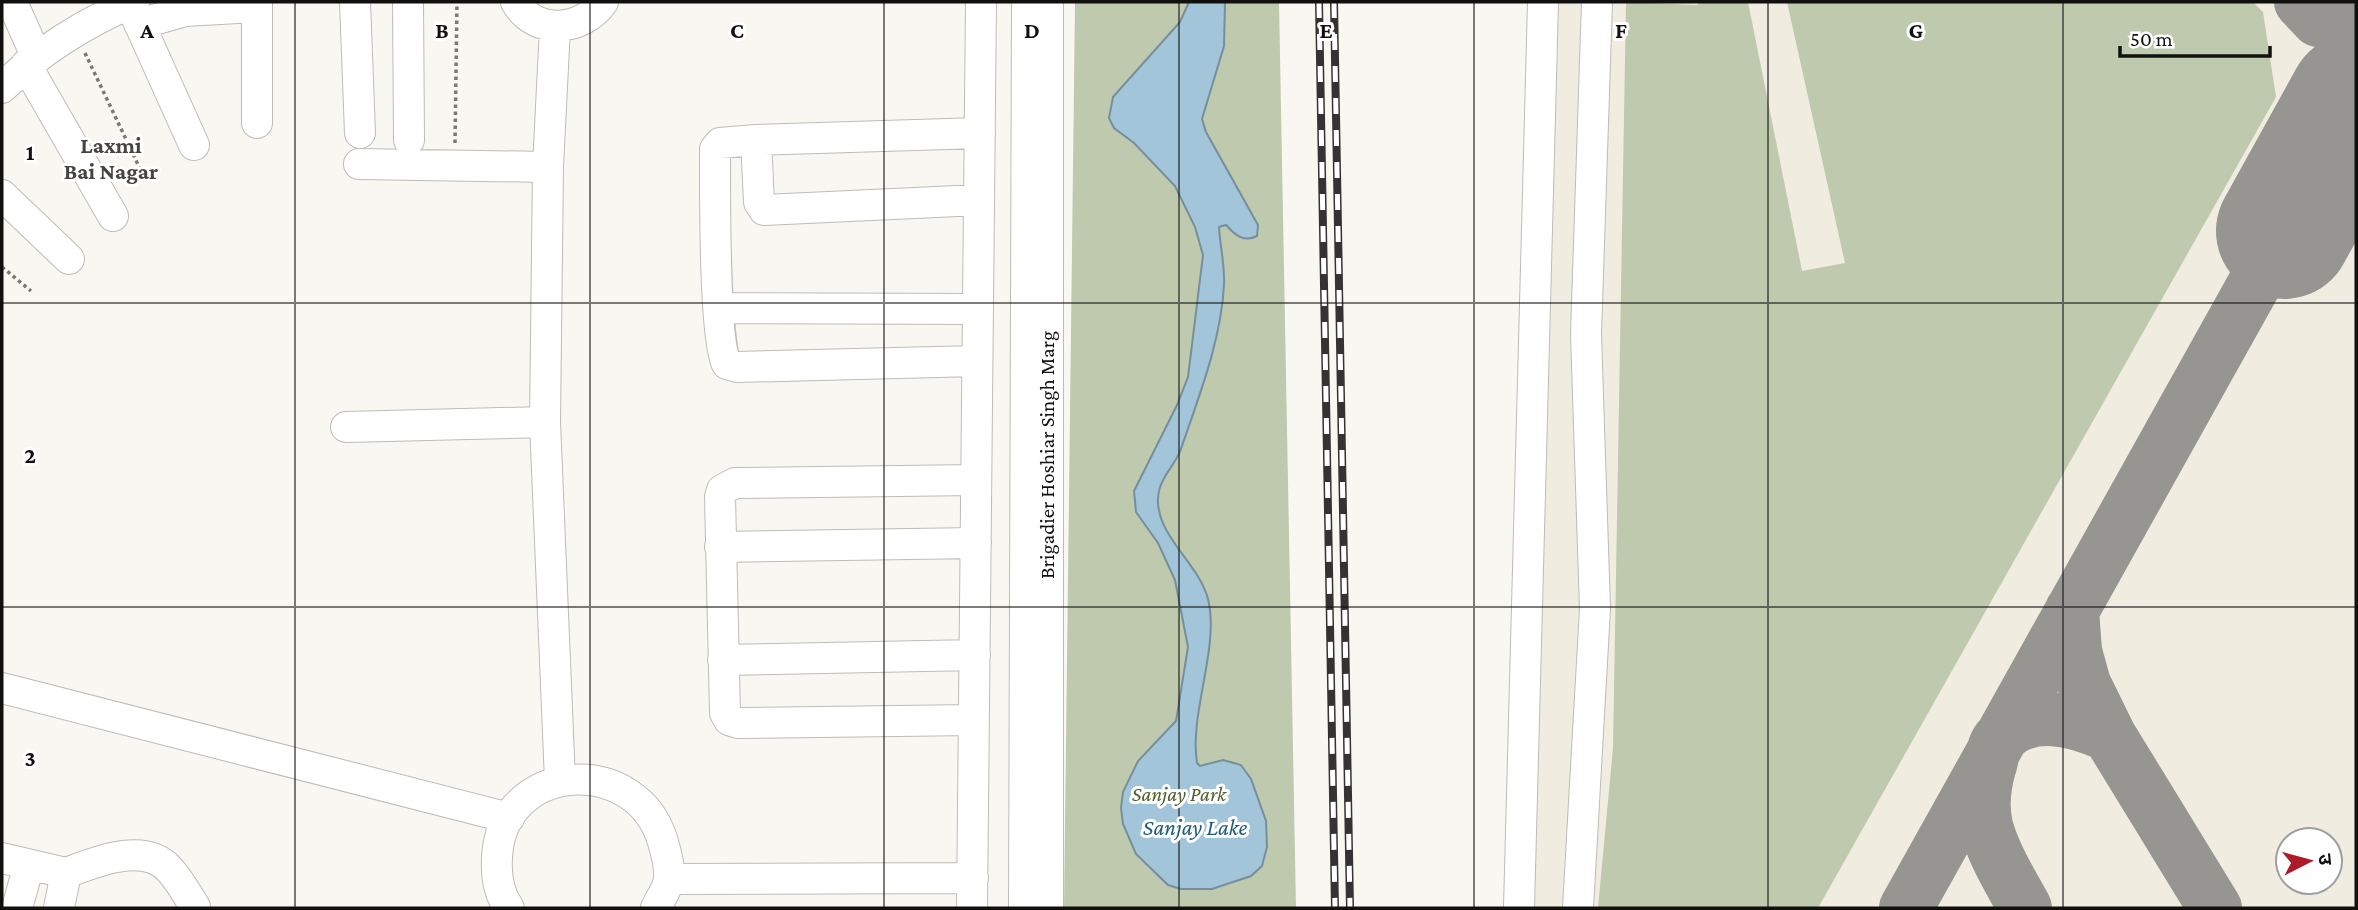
<svg xmlns="http://www.w3.org/2000/svg" width="2358" height="910" viewBox="0 0 2358 910" font-family="'Crimson Pro','Noto Sans Devanagari',serif">
<rect width="100%" height="100%" fill="#f9f7f2"/>
<path fill="#f0ece0" fill-rule="evenodd" d="M 1537,2 L 2356,2 L 2356,908 L 1503,908 ZM 2288,840 L 2330,840 L 2330,882 L 2288,882 Z"/>
<path fill="#bec9ad" d="M 1075,2 L 1279,2 L 1296,908 L 1064,908 Z
M 1626,2 L 1697,5 L 1700,2 L 1748,2 L 1802,271 L 1845,263 L 1787,2 L 2253,2 L 2263,12 L 2276,97 L 1818,908 L 1598,908 L 1613,748 Z"/>
<path fill="#a2c5d9" stroke="#768f9c" stroke-width="2" d="M 1189,2 L 1225,2 L 1224,46 L 1202,119 L 1206,132 L 1258,225 L 1257,236 C 1244,243 1235,235 1226,225 L 1219,227 C 1220,246 1225,265 1224,285 C 1221,341 1199,396 1181,449 C 1176,464 1162,475 1159,491 C 1150,532 1199,562 1208,599 C 1220,647 1189,713 1197,763 L 1200,766 L 1223,760 L 1241,765 L 1251,779 L 1266,821 L 1267,847 L 1262,866 L 1251,876 L 1212,889 L 1181,889 L 1168,885 L 1136,854 L 1123,824 L 1121,808 L 1123,792 L 1138,761 L 1176,721 L 1188,647 L 1175,580 L 1158,543 L 1136,512 L 1134,491 L 1177,405 L 1188,377 L 1203,255 L 1195,227 L 1175,186 L 1134,143 L 1114,128 L 1109,118 L 1113,97 L 1180,22 Z"/>
<g fill="none" stroke-linecap="round" stroke-linejoin="round">
<path stroke="#969592" stroke-width="54" d="M 2301,2 L 2318,20 L 2356,29
M 2072,610 L 2075,651 L 2084,684 L 2109,735 L 2215,908
M 1906,908 L 2284,231
M 2025,908 C 2011,882 1994,856 1986,826 C 1982,808 1984,786 1989,768 C 1992,760 1993,745 2000,738 C 2029,707 2076,720 2109,735"/>
<path stroke="#969592" stroke-width="136" d="M 2284,231 L 2356,101"/>
<defs>
<path id="minor" d="M 12,2 L 37,58
M 257,2 L 257,123
M 355,2 L 360,133
M 408,2 L 409,140
M 516,2 C 535,36 583,31 603,2
M 130,3 L 194,145
M 139,24 L 185,11 L 257,7
M 555,27 L 548,167 L 545,422 L 560,781
M 26,65 L 113,216
M 2,88 C 38,52 86,22 134,2
M 756,140 L 759,202 L 764,210 L 979,200
M 359,164 L 548,167
M 2,195 L 69,259
M 719,308 L 978,309
M 977,361 L 737,367 L 727,364 C 714,344 715,184 715,149 L 720,143 L 756,140 L 980,133
M 346,427 L 545,422
M 720,547 L 976,543
M 723,660 L 975,655
M 2,688 L 509,818
M 974,720 L 738,723 L 729,720 L 725,713 L 720,497 L 722,490 L 735,483 L 976,480
M 2,858 L 66,873 L 59,908
M 66,873 C 96,862 145,841 170,870 C 180,881 187,894 195,907
M 669,879 L 973,878
M 17,908 L 29,865
M 509,908 C 496,890 495,869 498,847 C 511,761 638,755 663,842 C 666,852 670,868 669,879 C 668,888 660,899 656,908
M 972,908 L 981,2
M 1024,908 L 1027,2
M 1048,908 L 1048,2
M 1519,908 L 1543,2
M 1578,908 L 1595,609 L 1586,334 L 1597,2"/>
</defs>
<use href="#minor" stroke="#bebcb7" stroke-width="32"/>
<path stroke="#7a7976" stroke-width="3.5" stroke-dasharray="3.5 3.5" stroke-linecap="butt" d="M 85,53 L 143,175
M 455,143 L 457,2
M 2,267 L 31,291"/>
<use href="#minor" stroke="#fff" stroke-width="30"/>
<defs>
<path id="rail" d="M 1319,2 L 1335,908
M 1334,2 L 1350,908"/>
</defs>
<use href="#rail" stroke="#343331" stroke-width="8"/>
<use href="#rail" stroke="#fff" stroke-width="5" stroke-dasharray="16" stroke-linecap="butt"/>
</g>
<path fill="none" stroke="#10100e" stroke-width="2" stroke-opacity="0.55" d="M 295,2 L 295,908M 590,2 L 590,908M 884,2 L 884,908M 1179,2 L 1179,908M 1474,2 L 1474,908M 1768,2 L 1768,908M 2063,2 L 2063,908M 2,303 L 2356,303M 2,607 L 2356,607"/>
<g text-anchor="middle" dominant-baseline="central" stroke-width="6" stroke-linejoin="round" paint-order="stroke">
<g font-size="21" fill="#10100e" stroke="#fff">
<text transform="translate(1047 455) rotate(-90)">Brigadier Hoshiar Singh Marg</text>
</g>
<g font-size="21" font-style="italic" fill="#4f5f2d" stroke="#fff">
<text x="1179" y="794">Sanjay Park</text>
</g>
<g font-size="23" font-weight="bold" fill="#464440" stroke="#fff">
<text x="111" y="145">Laxmi<tspan x="111" dy="26">Bai Nagar</tspan></text>
</g>
<g font-size="23" font-style="italic" fill="#1e5b77" stroke="#fff">
<text x="1195" y="827">Sanjay Lake</text>
</g>
</g>
<g font-size="23" text-anchor="middle" font-weight="bold" fill="#10100e" stroke="#fff" stroke-width="6" stroke-linejoin="round" paint-order="stroke">
<text x="147" y="38">A</text>
<text x="442" y="38">B</text>
<text x="737" y="38">C</text>
<text x="1032" y="38">D</text>
<text x="1326" y="38">E</text>
<text x="1621" y="38">F</text>
<text x="1916" y="38">G</text>
<text x="30" y="160">1</text>
<text x="30" y="463">2</text>
<text x="30" y="766">3</text>
</g>
<rect width="2358" height="910" fill="none" stroke="#10100e" stroke-width="7"/>
<g transform="translate(2309 861) rotate(84)"><circle r="33" fill="#ffffff" stroke="#9f9f9f" stroke-width="2"/>
<path d="M0-5L12 26L0 18L-12 26Z" fill="#ae1b28"/>
<text y="-10" font-size="19" font-weight="bold" text-anchor="middle" fill="#10100e">उ</text>
</g>
<path d="M2120 46v10h150v-10" fill="none" stroke="#10100e" stroke-width="3.5"/>
<text x="2130" y="46" font-size="21" fill="#10100e" stroke="#ffffff" stroke-width="5" paint-order="stroke">50 m</text>
</svg>
